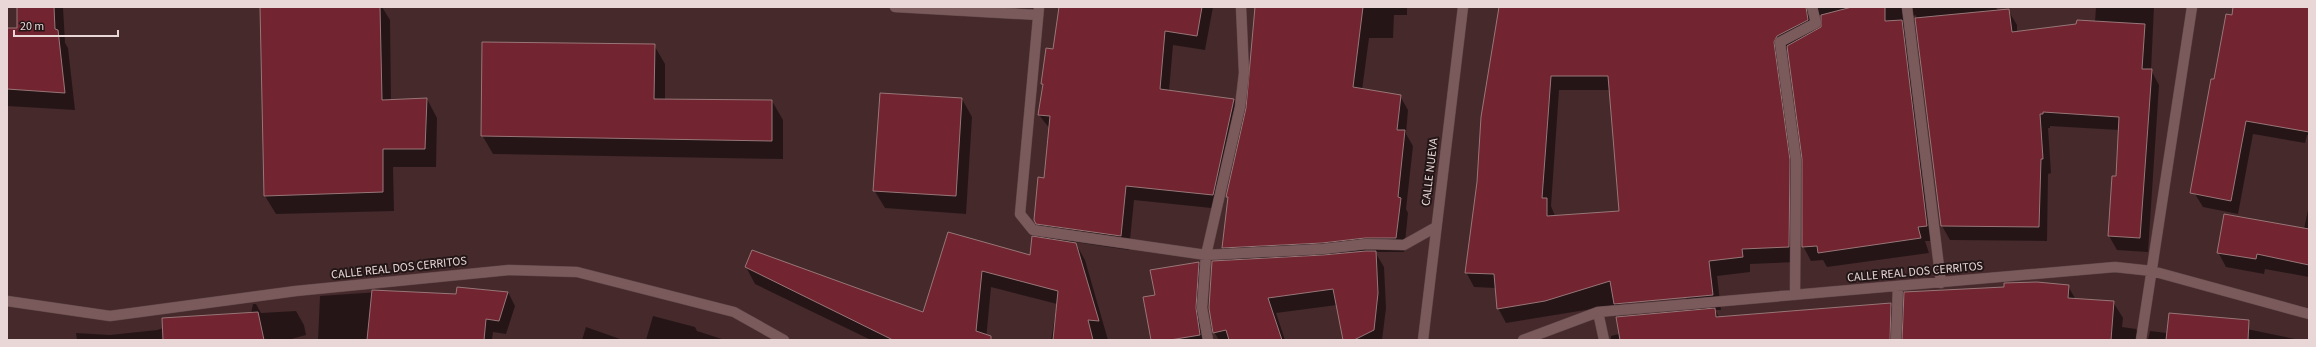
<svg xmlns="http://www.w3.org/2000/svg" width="2316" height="347" viewBox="0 0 2316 347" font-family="'Source Sans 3',sans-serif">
<rect width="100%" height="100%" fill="#46292b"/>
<path fill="#0007" fill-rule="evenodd" d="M 18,7 L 63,7 L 65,43 L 68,48 L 75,110 L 7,106 L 7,29 L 18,29 Z
M 261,7 L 382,7 L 390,20 L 391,101 L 427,99 L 437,118 L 436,167 L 393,167 L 394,211 L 276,214 L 265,196 Z
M 1060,7 L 1213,7 L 1205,50 L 1173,45 L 1169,91 L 1234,99 L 1242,114 L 1221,209 L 1134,200 L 1129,250 L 1075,242 L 1085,260 L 1108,340 L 1051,340 L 1057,304 L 991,287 L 986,340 L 871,340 L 755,284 L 746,267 L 924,313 L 948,233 L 1030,256 L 1047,240 L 1035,220 L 1045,179 L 1050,129 L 1039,115 L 1047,49 L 1054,50 Z
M 1256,7 L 1407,7 L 1407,15 L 1394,15 L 1393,38 L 1369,38 L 1362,90 L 1400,96 L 1408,110 L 1406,134 L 1413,146 L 1406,209 L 1408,213 L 1404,252 L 1375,252 L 1384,267 L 1386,308 L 1382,340 L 1344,340 L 1337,305 L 1276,313 L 1285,340 L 1219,340 L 1214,332 L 1231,261 L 1223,247 L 1229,200 L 1227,197 L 1247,108 Z
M 1500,7 L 1996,7 L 1998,11 L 2008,10 L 2017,25 L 2017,32 L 2095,22 L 2096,7 L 2154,7 L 2151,70 L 2159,85 L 2148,252 L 2117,250 L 2109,236 L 2117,178 L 2119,130 L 2050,126 L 2050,128 L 2048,128 L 2051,173 L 2048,174 L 2047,241 L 1950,240 L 1942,226 L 1916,15 L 1911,17 L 1935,241 L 1925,241 L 1929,253 L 1827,267 L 1823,260 L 1811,261 L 1803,246 L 1803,159 L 1789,49 L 1785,51 L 1797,176 L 1797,262 L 1750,264 L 1750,272 L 1717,276 L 1721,310 L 1715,310 L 1719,317 L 1890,304 L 1900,321 L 1899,340 L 1611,340 L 1611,336 L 1688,317 L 1692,311 L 1684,294 L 1506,323 L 1498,308 L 1496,288 L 1474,287 L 1466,272 ZM 1819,15 L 1822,16 L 1822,27 L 1815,31 L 1813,21 ZM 1559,90 L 1610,90 L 1620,212 L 1555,216 L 1551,206 Z
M 2234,7 L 2309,7 L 2309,135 L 2307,135 L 2305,143 L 2253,134 L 2238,214 L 2203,207 L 2195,194 Z
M 654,45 L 665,64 L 665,100 L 772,101 L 783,120 L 783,159 L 493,154 L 482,135 Z
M 962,99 L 972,117 L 966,214 L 885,208 L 874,190 Z
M 2309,205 L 2309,277 L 2265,269 L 2264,274 L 2226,267 L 2218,252 L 2304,229 Z
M 1198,263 L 1207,278 L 1207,340 L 1152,340 L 1156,296 Z
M 2068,286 L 2076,300 L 2113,302 L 2123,318 L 2122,327 L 2136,329 L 2142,340 L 1904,340 Z
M 379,292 L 457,295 L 508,292 L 515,306 L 506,334 L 493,332 L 492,340 L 318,340 L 320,296 Z
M 253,304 L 256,304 L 261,313 L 296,311 L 304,325 L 306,335 L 288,340 L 77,340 L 76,333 L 110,335 L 157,330 L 202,317 L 251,314 Z
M 653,316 L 695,327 L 697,331 L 725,340 L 646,340 Z
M 2203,320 L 2295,339 L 2296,340 L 2148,340 L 2150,331 L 2167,333 Z
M 586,327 L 623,340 L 582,340 Z"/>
<path fill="#722430" stroke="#987678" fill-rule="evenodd" d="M 17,7 L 54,7 L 55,29 L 58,30 L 65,93 L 7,89 L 7,28 L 17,28 Z
M 260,7 L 380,7 L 382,100 L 427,98 L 425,149 L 383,149 L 383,192 L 264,196 Z
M 1059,7 L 1202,7 L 1197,36 L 1165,31 L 1160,89 L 1234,99 L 1213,195 L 1126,186 L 1121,236 L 1036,224 L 1034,220 L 1038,177 L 1044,178 L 1050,116 L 1038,115 L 1043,84 L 1041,84 L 1046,48 L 1053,49 Z
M 1255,7 L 1363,7 L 1353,87 L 1401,95 L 1397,130 L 1405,130 L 1398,197 L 1401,198 L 1396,238 L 1365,238 L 1322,243 L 1222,248 L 1228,197 L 1226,197 L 1246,108 Z
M 1499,7 L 1806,7 L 1808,20 L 1777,36 L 1774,42 L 1790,160 L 1789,247 L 1742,249 L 1743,257 L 1709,261 L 1713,295 L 1614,304 L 1610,281 L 1545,301 L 1497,309 L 1494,274 L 1465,273 L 1477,182 L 1481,117 ZM 1551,76 L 1608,76 L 1619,211 L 1547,216 L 1547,198 L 1542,198 Z
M 1852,7 L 1885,7 L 1885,21 L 1902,20 L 1927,226 L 1918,227 L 1921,238 L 1818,253 L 1817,246 L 1802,247 L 1802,159 L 1787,46 L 1821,27 L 1821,15 Z
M 2233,7 L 2309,7 L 2309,132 L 2246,121 L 2231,201 L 2190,193 L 2211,79 L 2214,79 L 2226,14 L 2232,15 Z
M 2009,9 L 2012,32 L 2076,24 L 2077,20 L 2145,24 L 2142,69 L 2152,69 L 2140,238 L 2108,236 L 2112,176 L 2116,176 L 2119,117 L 2043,112 L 2043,114 L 2040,114 L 2043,159 L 2041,159 L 2039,227 L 1941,226 L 1915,18 Z
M 482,42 L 655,44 L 654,99 L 772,100 L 772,141 L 481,136 Z
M 880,93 L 962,98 L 956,196 L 873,191 Z
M 2224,214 L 2309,229 L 2309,265 L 2257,254 L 2256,259 L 2217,253 Z
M 948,232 L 1030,255 L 1032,236 L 1076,243 L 1099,321 L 1088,320 L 1093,340 L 1053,340 L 1058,291 L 982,271 L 976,331 L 991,336 L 991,340 L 893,340 L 745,267 L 752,250 L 923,312 Z
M 1366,251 L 1376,251 L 1378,293 L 1374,330 L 1354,340 L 1343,340 L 1333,289 L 1268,298 L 1282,340 L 1229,340 L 1226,330 L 1213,333 L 1209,308 L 1212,261 L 1323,255 Z
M 1199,262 L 1196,308 L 1200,335 L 1170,340 L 1151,340 L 1143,297 L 1155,295 L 1150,270 Z
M 2037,282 L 2069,285 L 2068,298 L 2114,301 L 2111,340 L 1902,340 L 1904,292 L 2004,287 L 2004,283 Z
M 457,287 L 508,292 L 499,321 L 486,319 L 484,340 L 367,340 L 372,290 L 456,294 Z
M 1891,303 L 1890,340 L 1620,340 L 1616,317 L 1715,308 L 1716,317 Z
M 258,312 L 264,340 L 163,340 L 162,318 Z
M 2169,313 L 2249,320 L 2248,340 L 2166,340 Z"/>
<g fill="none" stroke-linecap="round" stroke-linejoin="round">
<defs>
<path id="lane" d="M 895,7 L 1038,15"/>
<path id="street" d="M 1039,7 L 1020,214 L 1033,230 L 1206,255 L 1323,249 L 1366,244 L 1404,245 L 1436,227
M 1907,7 L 1941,283
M 1795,295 L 1796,160 L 1780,42 L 1816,23 L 1812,7
M 7,301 L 110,316 L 296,291 L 509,270 L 577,272 L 734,312 L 784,340
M 1598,312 L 1604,340
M 1208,340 L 1202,308 L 1206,255 L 1240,107 L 1244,73 L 1241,7
M 1423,340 L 1463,7
M 1523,340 L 1598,312 L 2115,267 L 2152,271 L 2309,314
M 1896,340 L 1898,286
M 2141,340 L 2192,7"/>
</defs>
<use href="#lane" stroke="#60484a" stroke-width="11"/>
<use href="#street" stroke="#60484a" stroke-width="11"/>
<use href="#lane" stroke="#7b5a5c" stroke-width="10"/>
<use href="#street" stroke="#7b5a5c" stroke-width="10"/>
</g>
<g text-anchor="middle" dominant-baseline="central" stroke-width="4" stroke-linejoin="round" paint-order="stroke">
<g font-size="12" fill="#e9d6d6" stroke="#231617">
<text transform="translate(1430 172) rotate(-83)">CALLE NUEVA</text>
<text transform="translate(399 268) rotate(-6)">CALLE REAL DOS CERRITOS</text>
<text transform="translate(1915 272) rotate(-5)">CALLE REAL DOS CERRITOS</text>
</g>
</g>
<rect width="2316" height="347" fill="none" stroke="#e9d6d6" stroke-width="16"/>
<path d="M14 30v6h104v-6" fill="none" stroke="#e9d6d6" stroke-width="2"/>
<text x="20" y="30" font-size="12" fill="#e9d6d6" stroke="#231617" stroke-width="3" paint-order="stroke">20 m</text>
</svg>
